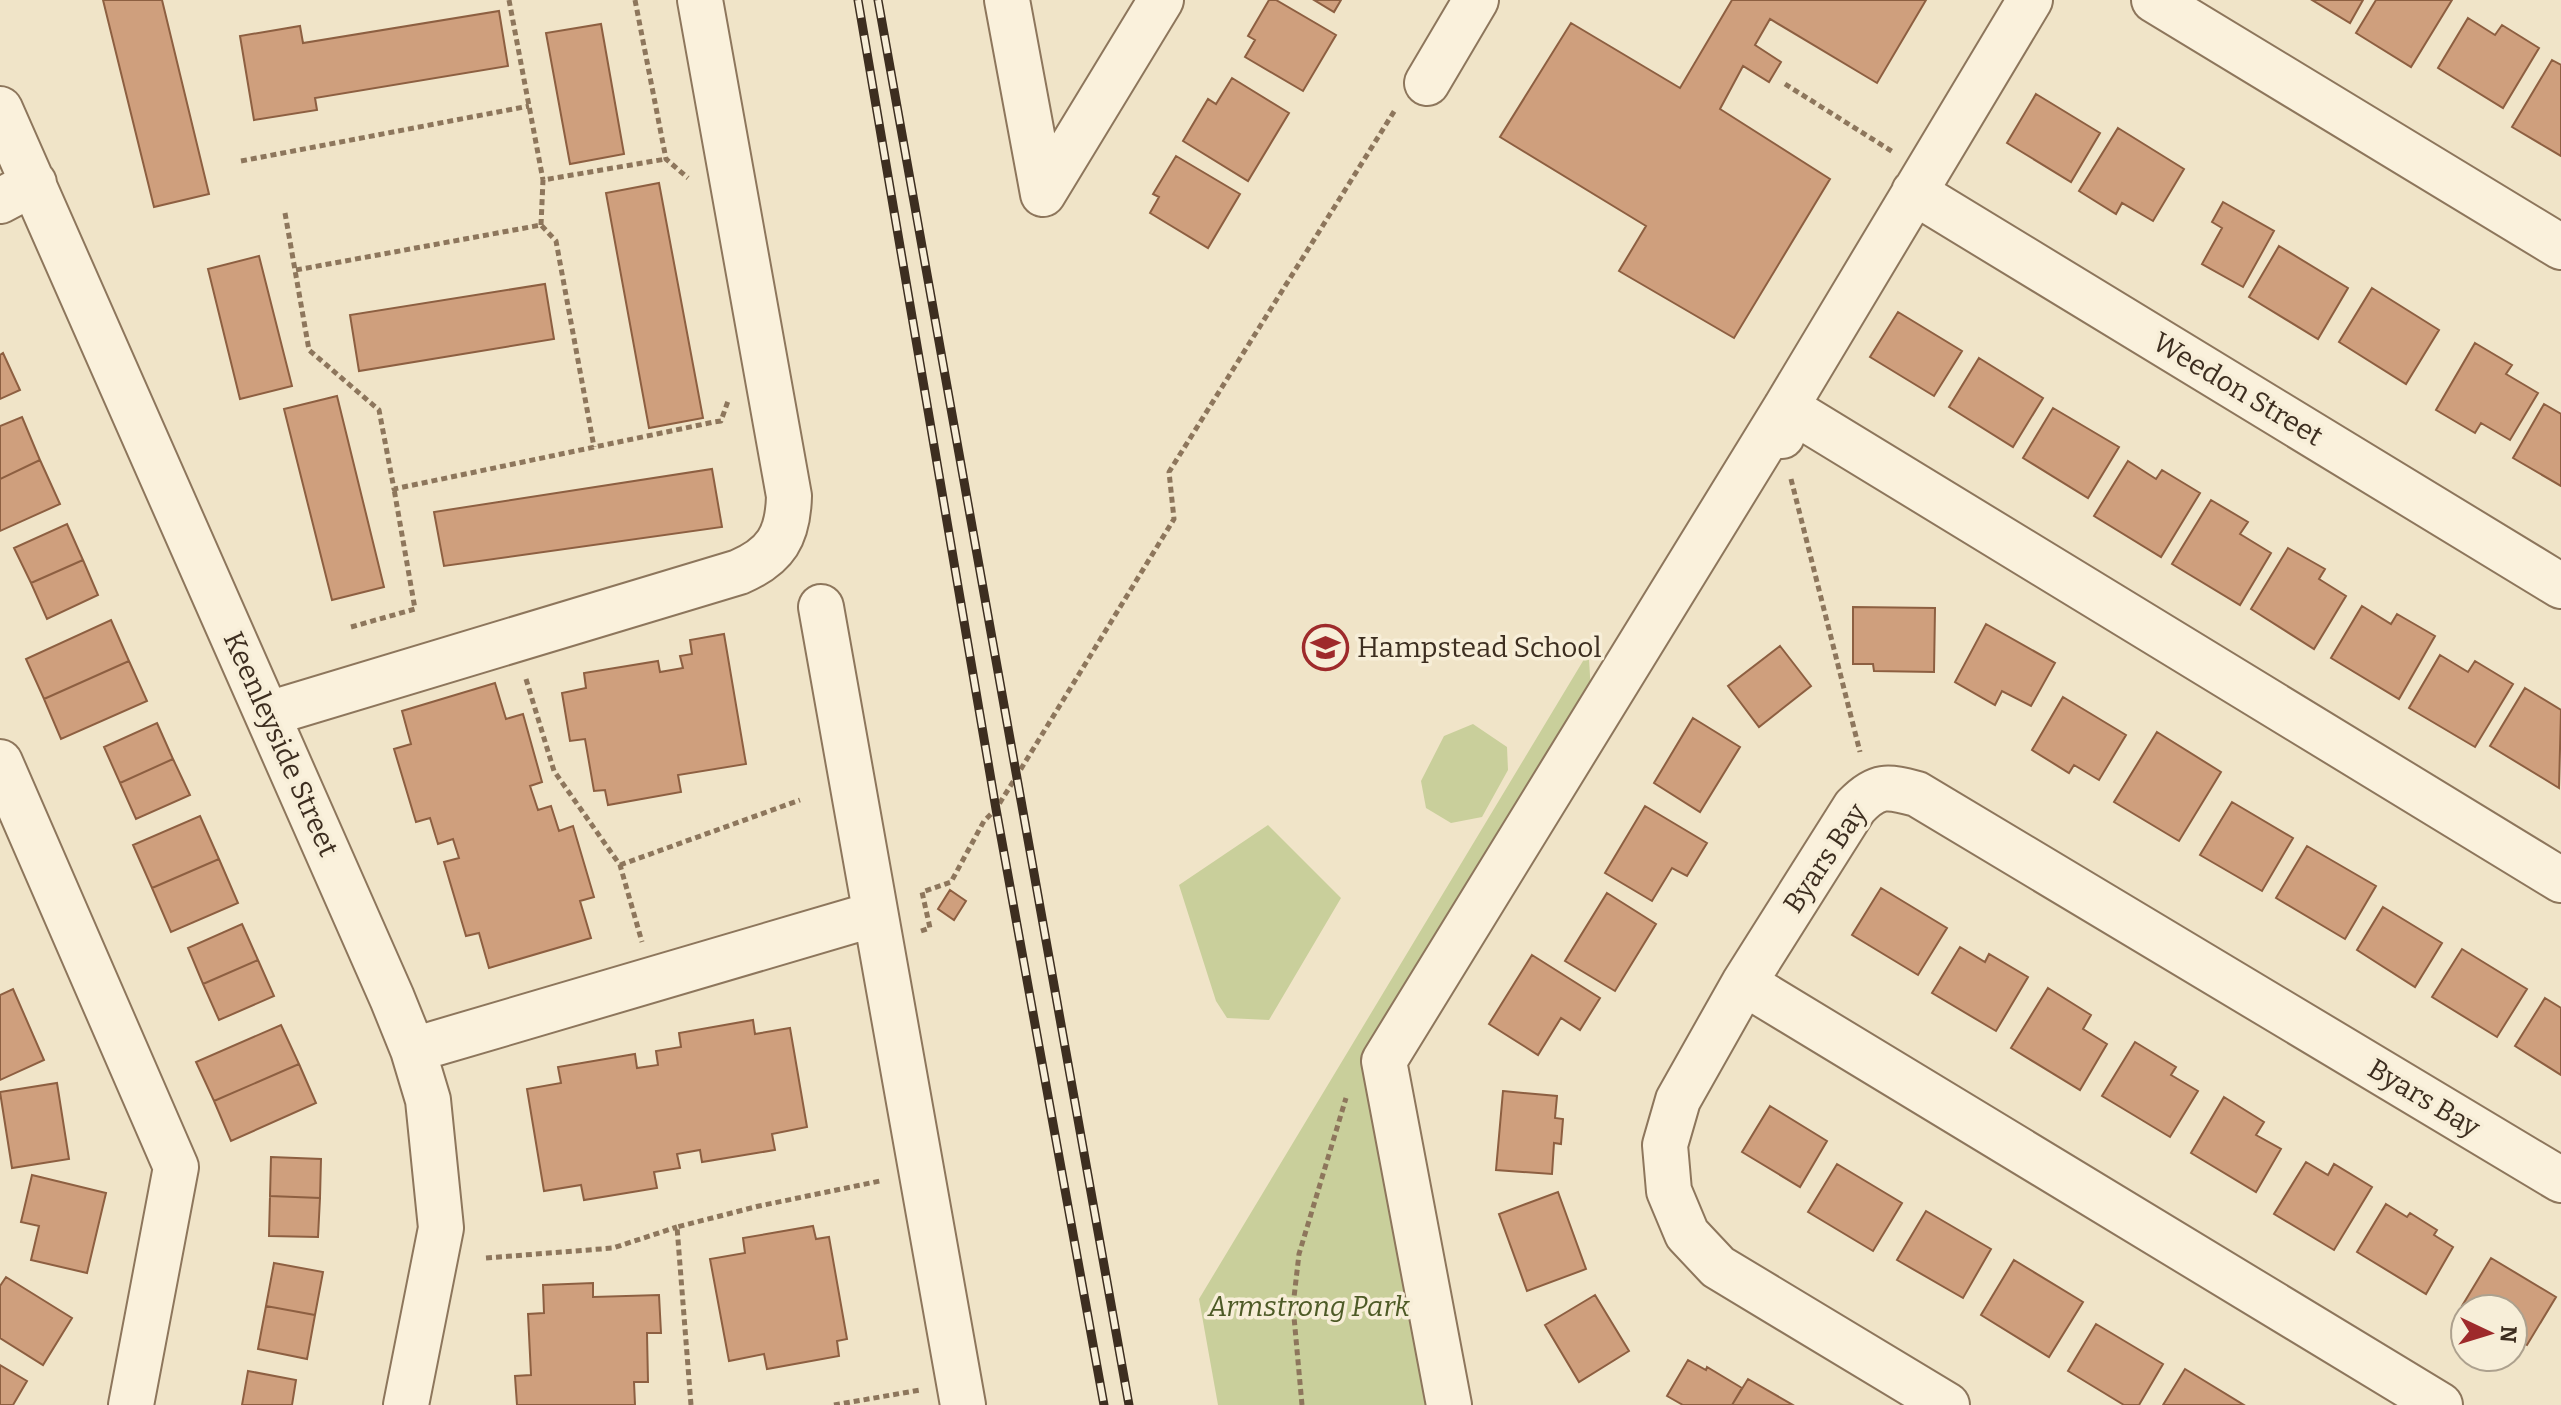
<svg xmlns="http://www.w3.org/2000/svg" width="2561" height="1405" viewBox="0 0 2561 1405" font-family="Bitter,serif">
<rect width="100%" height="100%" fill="#f0e4c8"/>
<path fill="#c9cf9b" d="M 1586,656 L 1589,659 L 1591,693 L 1365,1061 L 1427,1405 L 1218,1405 L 1199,1299 Z
M 1473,724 L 1507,747 L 1508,770 L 1482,817 L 1451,823 L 1426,808 L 1421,781 L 1444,736 Z
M 1268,825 L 1341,898 L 1269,1020 L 1227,1018 L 1216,1001 L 1179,885 Z"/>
<path fill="#cf9f7d" stroke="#8d5f41" stroke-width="2" d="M 103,0 L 162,0 L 209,194 L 154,207 Z
M 1269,0 L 1276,0 L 1336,35 L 1303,91 L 1245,57 L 1255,40 L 1248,36 Z
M 1314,0 L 1341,0 L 1334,12 Z
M 1732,0 L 1926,0 L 1877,83 L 1770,19 L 1755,45 L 1781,62 L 1769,82 L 1743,66 L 1720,109 L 1830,179 L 1734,338 L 1619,271 L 1646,226 L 1500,137 L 1571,23 L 1680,88 Z
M 2312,0 L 2363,0 L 2350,23 Z
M 2376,0 L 2452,0 L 2411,67 L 2356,33 Z
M 499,11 L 508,66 L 315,98 L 317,110 L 254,120 L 240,36 L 300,26 L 303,43 Z
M 2468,18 L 2495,35 L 2502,25 L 2539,48 L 2503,108 L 2438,68 Z
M 601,24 L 624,154 L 570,164 L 546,33 Z
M 2552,60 L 2561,65 L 2561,156 L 2512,127 Z
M 1232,78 L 1289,113 L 1248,181 L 1183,141 L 1208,99 L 1216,104 Z
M 2036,94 L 2100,133 L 2071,182 L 2007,143 Z
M 2118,128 L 2184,169 L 2153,221 L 2122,203 L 2116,214 L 2079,191 Z
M 1176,156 L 1240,194 L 1208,248 L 1150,213 L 1159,197 L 1153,194 Z
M 659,183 L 703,418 L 649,428 L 606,193 Z
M 2223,202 L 2274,231 L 2243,287 L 2202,264 L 2222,228 L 2212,222 Z
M 2279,246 L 2348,288 L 2318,339 L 2249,297 Z
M 259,256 L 292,386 L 240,399 L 208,269 Z
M 545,284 L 554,339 L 359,371 L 350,315 Z
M 2372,288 L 2439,330 L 2406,384 L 2339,342 Z
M 1898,312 L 1962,351 L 1934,396 L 1870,357 Z
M 2475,343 L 2512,365 L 2506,374 L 2538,393 L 2510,440 L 2481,423 L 2475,433 L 2436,410 Z
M 3,353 L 20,390 L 0,399 L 0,355 Z
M 1979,358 L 2043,398 L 2013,447 L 1949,407 Z
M 337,396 L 384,587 L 332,600 L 284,409 Z
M 2544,404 L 2561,414 L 2561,486 L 2513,458 Z
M 2053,408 L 2119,447 L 2088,498 L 2023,458 Z
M 22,417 L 40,460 L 0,479 L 0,426 Z
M 40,460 L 60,504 L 0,531 L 0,479 Z
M 2128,461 L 2156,479 L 2162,470 L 2200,493 L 2161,557 L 2094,516 Z
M 712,469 L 722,527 L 444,566 L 434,512 Z
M 2211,500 L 2248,522 L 2240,534 L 2271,553 L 2240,605 L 2172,564 Z
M 67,524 L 83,560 L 31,583 L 14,548 Z
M 2288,548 L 2325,569 L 2319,579 L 2346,596 L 2314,649 L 2251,609 Z
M 83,560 L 98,595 L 47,619 L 31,583 Z
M 2362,606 L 2391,624 L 2397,614 L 2435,636 L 2399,699 L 2331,658 Z
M 1853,607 L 1935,608 L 1934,672 L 1874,671 L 1873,664 L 1853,664 Z
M 111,620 L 129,661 L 44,699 L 26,659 Z
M 1986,624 L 2055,663 L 2031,706 L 2002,691 L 1995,705 L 1955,682 Z
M 724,634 L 746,764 L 678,775 L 681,792 L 608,805 L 605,790 L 594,791 L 585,739 L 570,741 L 562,693 L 586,688 L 584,673 L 658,661 L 660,672 L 683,668 L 680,656 L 692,654 L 690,640 Z
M 1780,646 L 1811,686 L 1759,727 L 1728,686 Z
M 2440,655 L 2468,672 L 2475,661 L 2513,684 L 2475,747 L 2409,708 Z
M 129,661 L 147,701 L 61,739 L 44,699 Z
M 495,683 L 506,719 L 523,714 L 542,782 L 530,786 L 538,810 L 551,806 L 559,831 L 573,826 L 594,897 L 580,901 L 591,938 L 489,968 L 479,933 L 466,936 L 444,862 L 459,858 L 453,839 L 438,844 L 430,818 L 416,822 L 394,749 L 411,744 L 402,711 Z
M 2525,688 L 2561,710 L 2559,788 L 2490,746 Z
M 2063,697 L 2126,735 L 2099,780 L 2074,765 L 2069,773 L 2032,750 Z
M 1693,718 L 1740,747 L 1700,812 L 1654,783 Z
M 157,723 L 173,759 L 120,783 L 104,747 Z
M 2157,732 L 2221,772 L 2179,841 L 2114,802 Z
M 173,759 L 190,795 L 136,819 L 120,783 Z
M 2232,802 L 2293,838 L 2262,891 L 2200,855 Z
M 1645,806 L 1707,843 L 1687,876 L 1672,868 L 1652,901 L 1605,873 Z
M 200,816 L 219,859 L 152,888 L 133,845 Z
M 2307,846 L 2376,886 L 2345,939 L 2276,898 Z
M 219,859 L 238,903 L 171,932 L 152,888 Z
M 1881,888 L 1947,928 L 1918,975 L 1852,935 Z
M 950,890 L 966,901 L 954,920 L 938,909 Z
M 1607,893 L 1656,924 L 1615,991 L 1565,961 Z
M 2383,907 L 2442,943 L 2415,987 L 2357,950 Z
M 242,924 L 258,960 L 203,984 L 188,948 Z
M 1960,947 L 1985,962 L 1989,954 L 2028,977 L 1996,1031 L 1932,993 Z
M 2462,949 L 2527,989 L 2497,1037 L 2432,997 Z
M 1532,955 L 1600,998 L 1580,1030 L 1561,1018 L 1538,1055 L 1489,1024 Z
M 258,960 L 274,996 L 219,1020 L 203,984 Z
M 2048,988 L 2091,1015 L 2083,1029 L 2107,1044 L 2080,1090 L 2011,1048 Z
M 13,989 L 44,1060 L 0,1080 L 0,995 Z
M 2545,998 L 2561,1008 L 2561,1075 L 2515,1046 Z
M 753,1020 L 755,1034 L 790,1028 L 807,1127 L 772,1134 L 775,1150 L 702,1162 L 700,1150 L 677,1154 L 680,1168 L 654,1172 L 657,1188 L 584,1200 L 581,1185 L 544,1191 L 527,1089 L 561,1083 L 558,1067 L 635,1054 L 637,1068 L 658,1065 L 656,1051 L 681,1047 L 679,1033 Z
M 281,1025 L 299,1064 L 214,1101 L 196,1062 Z
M 2135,1042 L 2176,1067 L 2171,1075 L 2198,1091 L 2170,1137 L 2102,1096 Z
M 299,1064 L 316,1103 L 231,1141 L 214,1101 Z
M 57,1083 L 69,1159 L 12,1168 L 0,1092 Z
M 1503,1091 L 1557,1096 L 1555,1118 L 1563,1119 L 1561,1144 L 1554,1143 L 1552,1174 L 1496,1170 Z
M 2224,1097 L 2264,1122 L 2256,1135 L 2281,1149 L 2256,1192 L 2191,1153 Z
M 1770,1106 L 1827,1141 L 1800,1187 L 1742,1152 Z
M 271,1157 L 321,1159 L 320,1198 L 270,1196 Z
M 2306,1162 L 2328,1175 L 2334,1164 L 2372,1187 L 2334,1250 L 2274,1214 Z
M 1837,1164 L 1902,1203 L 1873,1251 L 1808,1212 Z
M 32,1175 L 106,1193 L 87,1273 L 31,1260 L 39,1226 L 21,1222 Z
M 1558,1192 L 1586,1269 L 1527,1291 L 1499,1214 Z
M 270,1196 L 320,1198 L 318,1237 L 269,1236 Z
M 2386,1204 L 2407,1217 L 2410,1213 L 2437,1230 L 2434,1235 L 2453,1247 L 2426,1294 L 2357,1252 Z
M 1926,1211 L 1991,1249 L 1963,1298 L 1897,1260 Z
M 813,1226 L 816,1239 L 829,1237 L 847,1339 L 837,1341 L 839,1356 L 767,1369 L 764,1354 L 729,1361 L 710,1259 L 745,1253 L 743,1238 Z
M 2491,1258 L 2556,1297 L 2527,1345 L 2513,1337 L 2513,1309 L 2467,1309 L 2462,1306 Z
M 2014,1260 L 2083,1302 L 2049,1357 L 1981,1315 Z
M 274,1263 L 323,1272 L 315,1315 L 266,1306 Z
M 6,1277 L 72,1318 L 43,1365 L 0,1338 L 0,1286 Z
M 593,1283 L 593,1297 L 659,1295 L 661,1333 L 647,1333 L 648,1382 L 634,1382 L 635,1405 L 517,1405 L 515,1376 L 531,1375 L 528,1314 L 544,1313 L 543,1285 Z
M 1595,1295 L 1629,1351 L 1579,1382 L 1545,1325 Z
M 266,1306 L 315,1315 L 307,1359 L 258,1349 Z
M 2096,1324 L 2163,1364 L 2139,1405 L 2124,1405 L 2068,1371 Z
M 1688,1360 L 1706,1370 L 1707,1367 L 1742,1388 L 1732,1405 L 1683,1405 L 1667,1396 Z
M 0,1365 L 27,1381 L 13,1405 L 0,1405 Z
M 2185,1369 L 2244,1405 L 2163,1405 Z
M 248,1371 L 296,1380 L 292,1405 L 242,1405 Z
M 1748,1379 L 1793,1405 L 1732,1405 Z"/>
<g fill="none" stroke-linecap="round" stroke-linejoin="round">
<defs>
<path id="minor" d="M 1007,0 L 1043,194
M 2154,0 L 2561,247
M 1427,83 L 1476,0
M 0,109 L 392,998 L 413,1050 L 428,1100 L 441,1228 L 406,1405
M 1914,192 L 2561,586
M 1043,194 L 1161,0
M 0,201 L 34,183
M 1782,436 L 1786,407 L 2561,880
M 821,607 L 963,1405
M 268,714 L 739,572 C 776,556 788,536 789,496 L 700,0
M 0,762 L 176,1167 L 131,1405
M 1744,983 L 2440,1405
M 413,1050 L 875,914
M 1449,1405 L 1384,1061 L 1786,407 L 2030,0
M 1947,1405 L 1718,1267 L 1687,1234 L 1669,1191 L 1665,1145 L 1678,1100 L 1744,983 L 1855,807 C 1877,784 1887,786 1917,794 L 2561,1180"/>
</defs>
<use href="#minor" stroke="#8d765c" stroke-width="48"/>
<path stroke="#8d765c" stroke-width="5" stroke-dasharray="6 4" stroke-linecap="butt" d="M 509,0 L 543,180
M 635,0 L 666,159 L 688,178
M 1785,84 L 1893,152
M 241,161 L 529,106
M 285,213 L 309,350 L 379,410 L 394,489 L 714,422 L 721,421 L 728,401
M 541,225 L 543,180 L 666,159
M 296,270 L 541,225 L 556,241 L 594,447
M 1791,479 L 1860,752
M 351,627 L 415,609 L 394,489
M 526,679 L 554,771 L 620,865 L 642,942
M 620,865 L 800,800
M 921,931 L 930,928 L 922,892 L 951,882 L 984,821 L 996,809 L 1016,777 L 1174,519 L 1169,472 L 1395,110
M 486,1258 L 613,1248 L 677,1227
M 691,1405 L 677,1227 L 759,1206 L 880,1181
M 834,1405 L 920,1390
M 1302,1405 L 1293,1306 L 1299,1254 L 1346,1098"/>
<use href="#minor" stroke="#faf1dc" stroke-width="44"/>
<defs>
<path id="rail" d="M 858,0 L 996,809 L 1104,1405
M 878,0 L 1129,1405"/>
</defs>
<use href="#rail" stroke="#3d2e20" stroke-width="9"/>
<use href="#rail" stroke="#f7eed8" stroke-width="6" stroke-dasharray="18" stroke-linecap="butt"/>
</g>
<defs>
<symbol id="school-ring" viewBox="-11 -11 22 22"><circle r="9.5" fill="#f7eed8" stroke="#9e2a2b" stroke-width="1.5"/><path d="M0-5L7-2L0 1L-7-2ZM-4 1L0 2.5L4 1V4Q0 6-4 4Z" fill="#9e2a2b"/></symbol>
</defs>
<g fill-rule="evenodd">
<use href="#school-ring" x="1300" y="622" width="51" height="51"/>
</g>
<g text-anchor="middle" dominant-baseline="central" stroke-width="7" stroke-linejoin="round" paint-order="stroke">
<g font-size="28" fill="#3d2e20" stroke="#f7eed8">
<text transform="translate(2238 389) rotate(31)">Weedon Street</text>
<text transform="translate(281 744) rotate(66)">Keenleyside Street</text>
<text transform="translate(1825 858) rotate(-56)">Byars Bay</text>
<text transform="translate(2424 1098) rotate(31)">Byars Bay</text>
</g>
<g font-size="28" fill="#3d2e20" stroke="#f7eed8" text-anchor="start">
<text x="1357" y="647">Hampstead School</text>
</g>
<g font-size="28" font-style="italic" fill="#4d5a26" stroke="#f7eed8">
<text x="1309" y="1306">Armstrong Park</text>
</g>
</g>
<g transform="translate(2489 1333) rotate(94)"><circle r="38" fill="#f7eed8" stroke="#ada18e" stroke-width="2"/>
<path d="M0-6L14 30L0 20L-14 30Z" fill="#9e2a2b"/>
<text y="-12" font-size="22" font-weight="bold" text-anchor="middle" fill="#3d2e20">N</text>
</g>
</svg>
